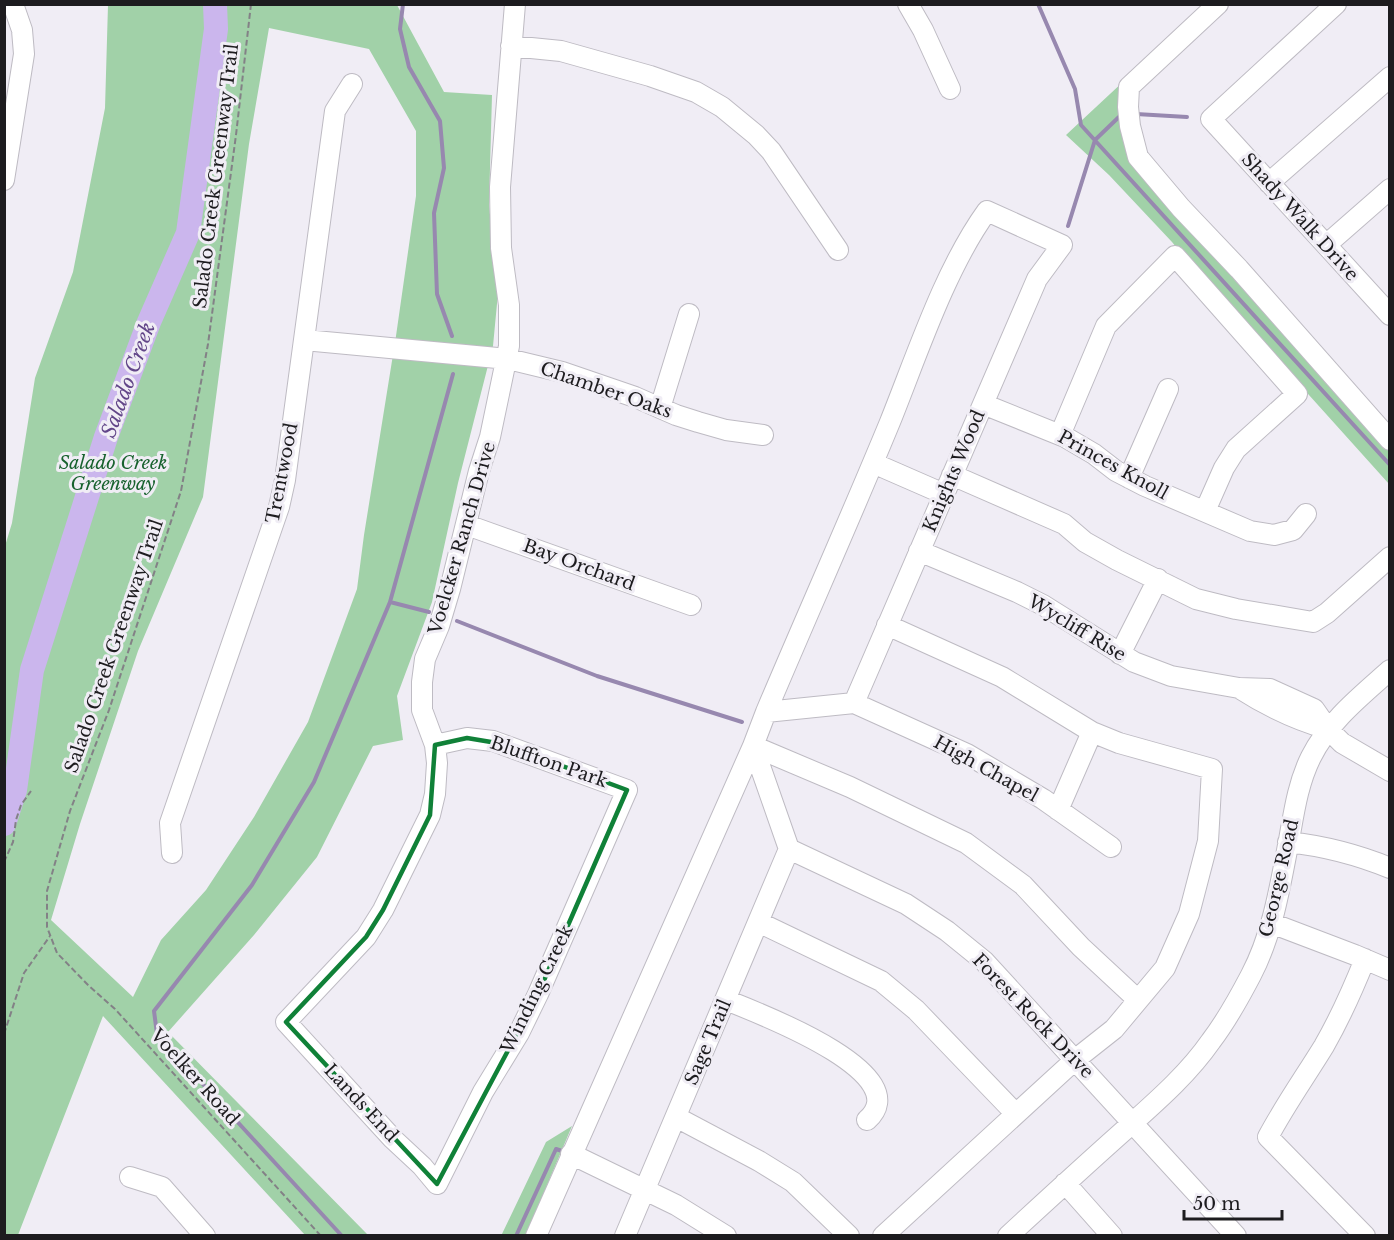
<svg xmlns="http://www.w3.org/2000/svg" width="1394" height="1240" viewBox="0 0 1394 1240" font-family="'Libre Baskerville',serif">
<rect width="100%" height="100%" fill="#f0edf5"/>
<path fill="#a1d1a8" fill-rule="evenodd" d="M 108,5 L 397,5 L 444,92 L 492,95 L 489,205 L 498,293 L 493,346 L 458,483 L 432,602 L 397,696 L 403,740 L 373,746 L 317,857 L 254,935 L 168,1032 L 368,1235 L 305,1235 L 103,1016 L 18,1235 L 5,1236 L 5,546 L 12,523 L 35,378 L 73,272 L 105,108 ZM 269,28 L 369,49 L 416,131 L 416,196 L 396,336 L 364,535 L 357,589 L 308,722 L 254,817 L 206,890 L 161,940 L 133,997 L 51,920 L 80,824 L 138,651 L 203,497 L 249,144 Z
M 1125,80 L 1131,160 L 1389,448 L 1389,484 L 1291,375 L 1226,308 L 1172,242 L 1109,175 L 1066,135 Z
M 572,1126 L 526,1235 L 501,1236 L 546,1142 Z"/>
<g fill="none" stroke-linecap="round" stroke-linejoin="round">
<path stroke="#9788af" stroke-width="4" d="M 403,4 L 400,29 L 409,67 L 440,121 L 444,168 L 434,213 L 437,294 L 452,336
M 1038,4 L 1075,89 L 1081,125 L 1390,465
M 1136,114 L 1187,117
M 1068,226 L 1095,140 L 1122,114
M 390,602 L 429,612
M 457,621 L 597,676 L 742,722
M 342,1236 L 157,1034 L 154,1011 L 252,885 L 314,782 L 390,602 L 453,374
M 516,1236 L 556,1149 L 565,1152"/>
<path stroke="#cbb6ed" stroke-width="24" d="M 4,824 L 15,790 L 32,670 L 106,437 L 149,322 L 188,233 L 216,29 L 215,4"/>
<defs>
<path id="minor" d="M 908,4 L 923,30 L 950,89
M 1218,4 L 1129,87 L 1128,107 L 1130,126 L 1138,157 L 1181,208 L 1239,269 L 1390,440
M 1336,4 L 1211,119 L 1390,315
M 511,46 L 561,51 L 650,76 L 696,92 L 722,107 L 756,135 L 771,151 L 838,250
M 4,180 L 24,54 L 22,30 L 13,4
M 1269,183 L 1390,77
M 1326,245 L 1390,189
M 304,340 L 508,359 L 562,372 L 635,397 L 676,415 L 698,422 L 726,430 L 763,435
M 983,404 L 1065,437 L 1094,454 L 1116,471 L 1145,486 L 1250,531 L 1274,535 L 1293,530 L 1306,514
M 660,408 L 689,314
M 1060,435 L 1106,326 L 1175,256 L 1297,394 L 1236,449 L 1224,468 L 1205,511
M 873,463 L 944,494
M 952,475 L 1064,524 L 1085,542 L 1117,560 L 1196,599 L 1236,609 L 1313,622 L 1327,613 L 1390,557
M 1129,478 L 1168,389
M 467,525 L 691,605
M 919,551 L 1017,592 L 1043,605 L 1134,662 L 1171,676 L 1239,688 L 1270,689 L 1314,709 L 1328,729 L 1342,743 L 1390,771
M 1120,654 L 1158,579
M 1239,688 C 1267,706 1296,720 1328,729
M 854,703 L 1037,279 L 1062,245 L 987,211 C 945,269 917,355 890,422 C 850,519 807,615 766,712 L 753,746 L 850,787 L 966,843 L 1023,885 L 1081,947 L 1138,1000
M 854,703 L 967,754 L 1043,799 L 1111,847
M 766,712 L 854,703
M 435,745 L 467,738 L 493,741 L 627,790 L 538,994 L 519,1033 L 483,1092 L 437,1184 L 422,1166 L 393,1139 L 286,1022 L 366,937 L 383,910 L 430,815 L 435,794 L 437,763 L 435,745 L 422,710 L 422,682 L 425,659 L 439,626 L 450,589 L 479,471 L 490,437 L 509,346 L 509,305 L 501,248 L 500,187 L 515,4
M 1058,810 L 1092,732
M 1288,842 C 1324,846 1356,854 1390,868
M 789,849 L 906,904 L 947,931 L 984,961 L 1236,1236
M 172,853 L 170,823 L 279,507 L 285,480 L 335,111 L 352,84
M 758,922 L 881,981 L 916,1010 L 1016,1114
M 1271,923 L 1355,955 L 1390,970
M 1365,959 C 1353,989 1340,1018 1324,1046 C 1305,1077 1285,1105 1268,1137 L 1365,1236
M 726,1000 C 753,1011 920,1073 867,1120
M 676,1117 L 759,1161 L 793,1182 L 849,1236
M 571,1154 L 676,1205 L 726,1236
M 130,1177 L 162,1187 L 205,1236
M 1065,1183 L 1112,1236
M 536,1236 L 753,746 L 789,849
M 625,1236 L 789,849
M 883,1236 L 1076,1059 L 1114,1029 L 1165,968 L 1189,914 L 1208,841 L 1212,769 L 1119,743 L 1092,732 L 1002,677 L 887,625
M 1008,1236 C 1045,1202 1082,1168 1119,1135 C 1151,1106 1186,1077 1211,1041 C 1227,1020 1239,998 1251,975 C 1273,933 1280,886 1289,840 C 1294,812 1298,783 1311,757 C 1329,721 1361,696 1390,670"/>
</defs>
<use href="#minor" stroke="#bebbc3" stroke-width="22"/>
<path stroke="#838186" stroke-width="2" stroke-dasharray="6 3" stroke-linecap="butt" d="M 251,4 L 236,135 L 208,344 L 181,491 L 109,710 L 70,811 L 47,891 L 47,927 L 57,953 L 89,986 L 115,1009 L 321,1236
M 4,862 L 13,842 L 16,820 L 21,805 L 31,791
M 4,1034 L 24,973 L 50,936"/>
<use href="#minor" stroke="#fff" stroke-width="20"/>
</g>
<path fill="none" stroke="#108138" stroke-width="4.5" stroke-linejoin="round" d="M 467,738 L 503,744 L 627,790 L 538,994 L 437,1184 L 286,1022 L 366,937 L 383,910 L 430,815 L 435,745 Z"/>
<g text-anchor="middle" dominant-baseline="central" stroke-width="6" stroke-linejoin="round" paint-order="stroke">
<g font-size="18" fill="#1d1c1f" stroke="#f0edf5">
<text transform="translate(216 176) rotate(-83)">Salado Creek Greenway Trail</text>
<text transform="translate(1300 217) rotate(48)">Shady Walk Drive</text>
<text transform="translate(606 390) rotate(19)">Chamber Oaks</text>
<text transform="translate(1113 465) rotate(29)">Princes Knoll</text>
<text transform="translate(954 471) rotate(-67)">Knights Wood</text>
<text transform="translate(282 473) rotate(-79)">Trentwood</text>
<text transform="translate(462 538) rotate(-74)">Voelcker Ranch Drive</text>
<text transform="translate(579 565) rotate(20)">Bay Orchard</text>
<text transform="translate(1077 628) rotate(31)">Wycliff Rise</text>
<text transform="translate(114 646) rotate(-71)">Salado Creek Greenway Trail</text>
<text transform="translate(549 762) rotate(19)">Bluffton Park</text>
<text transform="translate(986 769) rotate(29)">High Chapel</text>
<text transform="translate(1279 878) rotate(-77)">George Road</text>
<text transform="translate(537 989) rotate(-64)">Winding Creek</text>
<text transform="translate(1033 1016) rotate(46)">Forest Rock Drive</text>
<text transform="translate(708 1042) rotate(-67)">Sage Trail</text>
<text transform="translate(195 1077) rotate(48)">Voelker Road</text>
<text transform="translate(361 1103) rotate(47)">Lands End</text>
</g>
<g font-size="18" font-style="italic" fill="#18622e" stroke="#f0edf5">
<text x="113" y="463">Salado Creek<tspan x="113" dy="21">Greenway</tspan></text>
</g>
<g font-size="20" font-style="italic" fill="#624689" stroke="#f0edf5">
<text transform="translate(128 380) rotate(-70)">Salado Creek</text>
</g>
</g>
<rect width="1394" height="1240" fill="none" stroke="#1d1c1f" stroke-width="12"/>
<path d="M1184 1210v9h98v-9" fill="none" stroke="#1d1c1f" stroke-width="3"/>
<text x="1193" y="1210" font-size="18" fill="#1d1c1f" stroke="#f0edf5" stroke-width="4.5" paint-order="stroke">50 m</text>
</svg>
